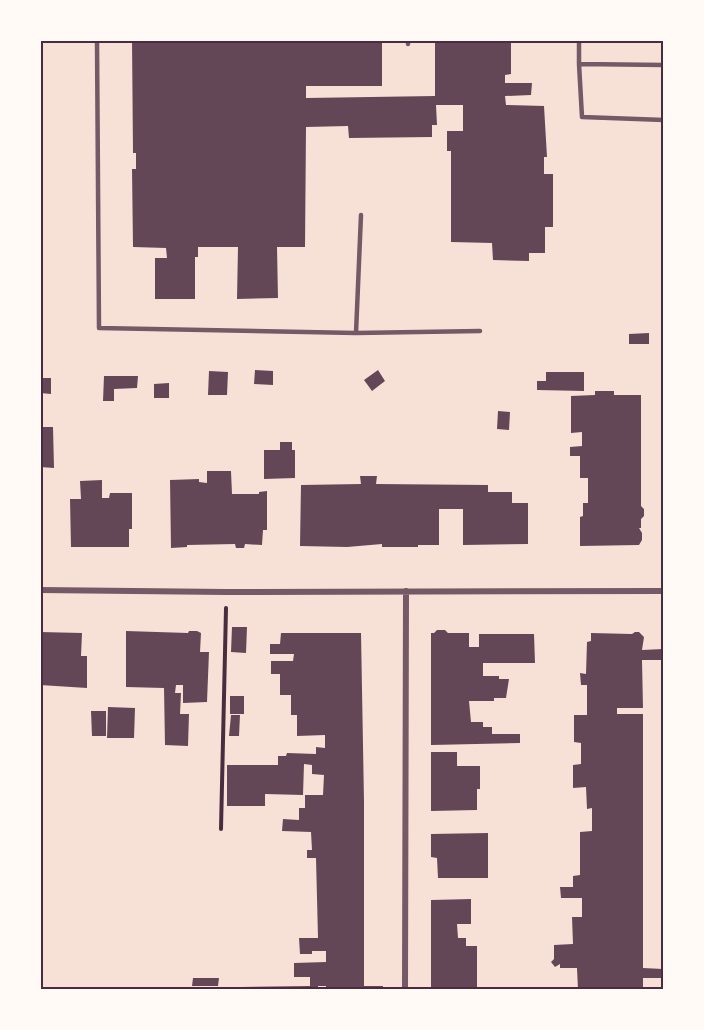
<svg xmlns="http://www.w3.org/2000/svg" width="704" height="1030" viewBox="0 0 704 1030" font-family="'IBM Plex Sans',sans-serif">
<rect width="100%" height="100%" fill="#f7e1d7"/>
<path fill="#644757" d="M 132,40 L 382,40 L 382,86 L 306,86 L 306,98 L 435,96 L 435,40 L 511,40 L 511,74 L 505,75 L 505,83 L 532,83 L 531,95 L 505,96 L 506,105 L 544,106 L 547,157 L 544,157 L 544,174 L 553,174 L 553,227 L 545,227 L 545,253 L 529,253 L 529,261 L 493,260 L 492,243 L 451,242 L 451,151 L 447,151 L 447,131 L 463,131 L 463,105 L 436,105 L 437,125 L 432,125 L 432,137 L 349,138 L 348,126 L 306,127 L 305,247 L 277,247 L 278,298 L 237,299 L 238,247 L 198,247 L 198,257 L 195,257 L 195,299 L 155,299 L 155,258 L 167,258 L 166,248 L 133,247 L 132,169 L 136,169 L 136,153 L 133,153 Z
M 649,333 L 649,344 L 629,344 L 629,334 Z
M 255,370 L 273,371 L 273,385 L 254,384 Z
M 378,370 L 385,381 L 372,391 L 364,380 Z
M 209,371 L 228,372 L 227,395 L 208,395 Z
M 546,372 L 584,372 L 584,391 L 537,390 L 537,381 L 546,381 Z
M 104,376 L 138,376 L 137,388 L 114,389 L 114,401 L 103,401 Z
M 40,378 L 51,378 L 51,394 L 40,393 Z
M 169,383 L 169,398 L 154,398 L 154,384 Z
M 595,391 L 614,391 L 614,395 L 641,395 L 641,506 L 644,509 L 644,516 L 641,519 L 641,528 L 639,528 L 642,533 L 642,540 L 639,545 L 580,546 L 580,517 L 583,516 L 583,503 L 588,503 L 588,478 L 580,478 L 580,456 L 570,456 L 570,447 L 582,446 L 582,432 L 571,433 L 571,396 L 595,395 Z
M 498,411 L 510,412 L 509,430 L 497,429 Z
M 40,427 L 53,427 L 54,468 L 40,467 Z
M 280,442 L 292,442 L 292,450 L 295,450 L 295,478 L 264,479 L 264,450 L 280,450 Z
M 207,471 L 231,471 L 232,494 L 259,494 L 259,492 L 267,491 L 267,530 L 263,530 L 262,545 L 245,544 L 244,548 L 236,548 L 235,544 L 187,545 L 187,547 L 171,548 L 170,480 L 199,479 L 199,482 L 207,483 Z
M 360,476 L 377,476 L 376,484 L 488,485 L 488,492 L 512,492 L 512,503 L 528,503 L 528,544 L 463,545 L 463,509 L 439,509 L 439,545 L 418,545 L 418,547 L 382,547 L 382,544 L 347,547 L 300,546 L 301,485 L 361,484 Z
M 102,480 L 102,498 L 109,498 L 110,493 L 132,493 L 132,529 L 129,529 L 129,547 L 71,547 L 70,499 L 81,499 L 80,481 Z
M 232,627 L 247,627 L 246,653 L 231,652 Z
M 437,630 L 445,630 L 448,633 L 469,633 L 469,647 L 479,647 L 479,634 L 534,634 L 535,663 L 483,663 L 483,676 L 499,676 L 499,679 L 509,679 L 506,698 L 494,698 L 494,701 L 469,701 L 471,722 L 483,722 L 483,727 L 492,727 L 492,734 L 520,734 L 520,743 L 431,745 L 431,633 L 434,633 Z
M 126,631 L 188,633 L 189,631 L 197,631 L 201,633 L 200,652 L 209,652 L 207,702 L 183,703 L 183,685 L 176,685 L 175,693 L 181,693 L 180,714 L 189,714 L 188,746 L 165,745 L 164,688 L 126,687 Z
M 40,632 L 82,633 L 81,656 L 87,656 L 87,688 L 40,685 Z
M 635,632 L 639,632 L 644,637 L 642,650 L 663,649 L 663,660 L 642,660 L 643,708 L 617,708 L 617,714 L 643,714 L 643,968 L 663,969 L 663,978 L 643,978 L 643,990 L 578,990 L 577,968 L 560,968 L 560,964 L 555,967 L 551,962 L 554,959 L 554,945 L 573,944 L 572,917 L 582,917 L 582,898 L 561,898 L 560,887 L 573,887 L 573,876 L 580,875 L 580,832 L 592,831 L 592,808 L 587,809 L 586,787 L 573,788 L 573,765 L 581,764 L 581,743 L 574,742 L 574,715 L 587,715 L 587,685 L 581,685 L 580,673 L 586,674 L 587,642 L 591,641 L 591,633 L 632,634 Z
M 281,633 L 361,633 L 364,801 L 364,986 L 383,986 L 383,990 L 326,990 L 326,986 L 318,986 L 318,990 L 240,990 L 240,987 L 310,986 L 310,977 L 294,977 L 294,963 L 326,962 L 326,951 L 312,951 L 312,954 L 300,954 L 299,938 L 318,938 L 316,858 L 307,858 L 307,850 L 312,850 L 311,832 L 282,831 L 283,819 L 299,820 L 299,808 L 305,808 L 305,795 L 323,795 L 324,775 L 312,774 L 312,765 L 304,764 L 303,795 L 265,794 L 265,806 L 227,806 L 227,765 L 278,765 L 278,756 L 286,756 L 287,753 L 316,754 L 316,747 L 325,748 L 325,735 L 297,736 L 297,715 L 291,715 L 291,695 L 280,695 L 280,674 L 271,674 L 271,661 L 293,661 L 294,654 L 270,654 L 270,644 L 280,644 Z
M 230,696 L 244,696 L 244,714 L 230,714 Z
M 108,707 L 135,708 L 134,738 L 107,738 Z
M 91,711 L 106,711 L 106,736 L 92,736 Z
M 231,715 L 240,715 L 239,736 L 229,736 Z
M 431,752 L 457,752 L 457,766 L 480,766 L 480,789 L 477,789 L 477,810 L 431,811 Z
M 40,787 L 43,787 L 43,800 L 40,800 Z
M 488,833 L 488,878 L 438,878 L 437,858 L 431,857 L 431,834 Z
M 471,899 L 471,924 L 457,924 L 458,938 L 466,938 L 466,946 L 477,946 L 477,990 L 431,990 L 431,900 Z
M 193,978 L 219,978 L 218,986 L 192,986 Z"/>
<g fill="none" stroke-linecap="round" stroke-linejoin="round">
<path stroke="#4a2c40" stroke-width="4" d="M 221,829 L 226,608"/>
<path stroke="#755966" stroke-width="4.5" d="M 97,40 L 99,328 L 356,333 L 480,331
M 579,40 L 579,64 L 664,65
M 408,44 L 408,40
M 579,64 L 582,117 L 664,120
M 356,333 L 361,215"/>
<path stroke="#755966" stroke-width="6" d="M 40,590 L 226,592 L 664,591
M 405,990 L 406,591"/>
</g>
<rect width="704" height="1030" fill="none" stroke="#fffaf5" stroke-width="84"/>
<rect x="42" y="42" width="620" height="946" fill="none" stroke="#4a2c40" stroke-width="2"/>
</svg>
